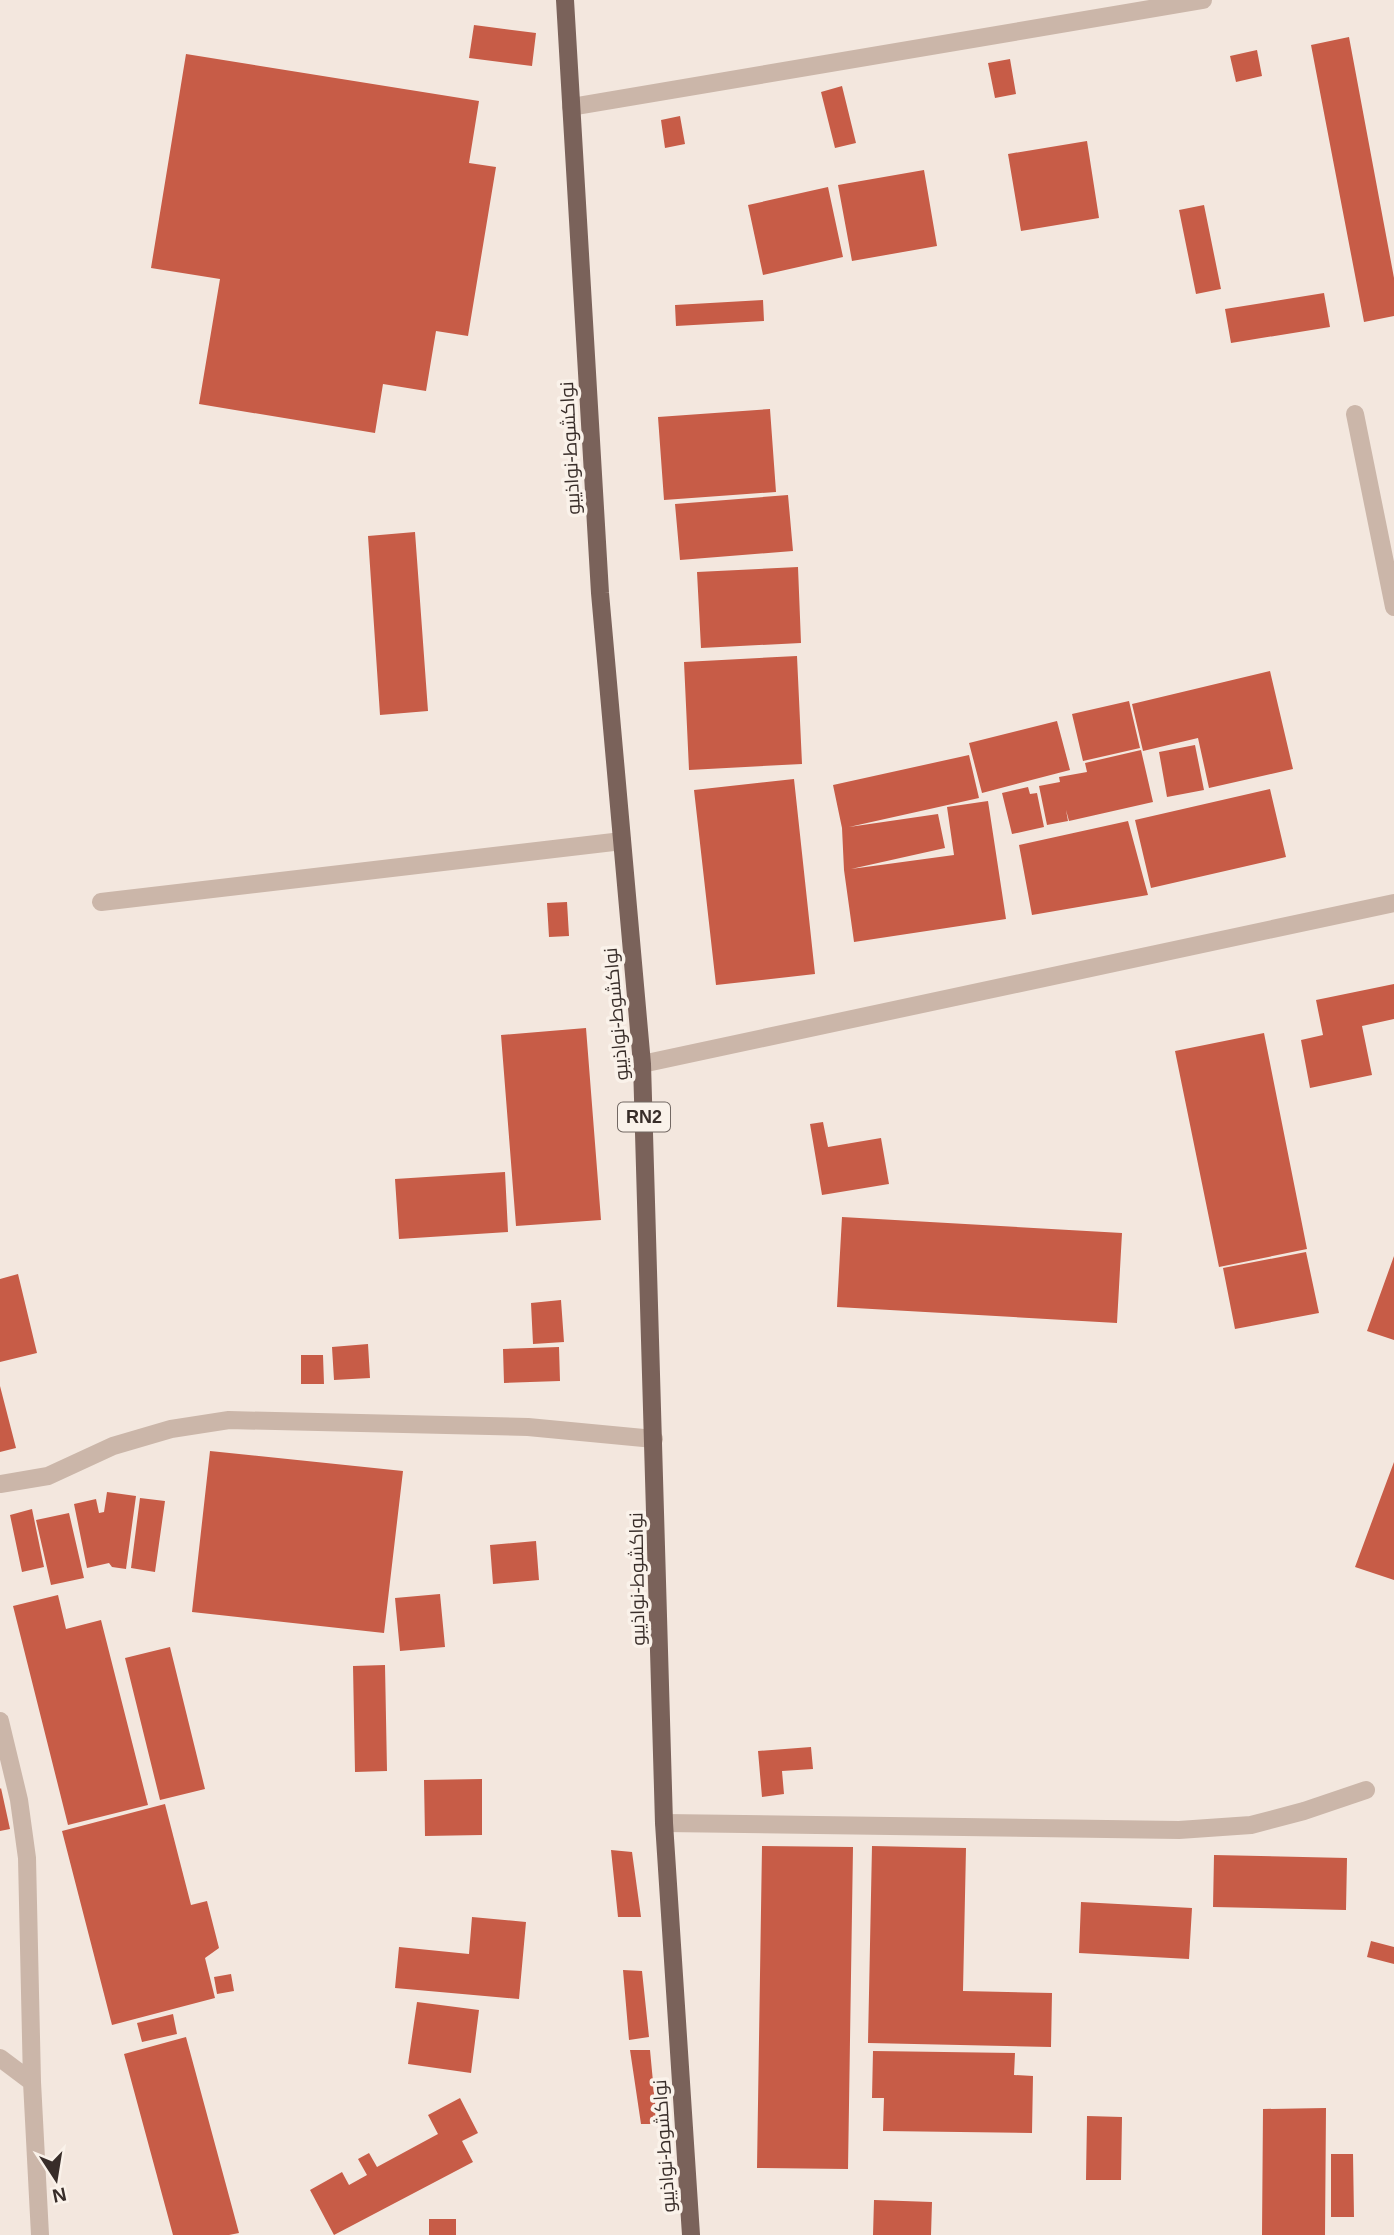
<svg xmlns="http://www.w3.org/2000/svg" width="1394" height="2235" viewBox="0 0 1394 2235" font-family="Arial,Cairo,sans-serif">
<rect width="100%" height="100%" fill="#f3e7de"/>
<path fill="#c75c47" d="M 474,25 L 536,33 L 532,66 L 469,58 Z
M 1349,37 L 1394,278 L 1394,316 L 1364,322 L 1311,45 Z
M 1257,50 L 1262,76 L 1236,82 L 1230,56 Z
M 186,54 L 479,101 L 469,163 L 496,167 L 468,336 L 436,331 L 426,391 L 383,384 L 375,433 L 199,404 L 220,279 L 151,268 Z
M 1010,59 L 1016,94 L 995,98 L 988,63 Z
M 842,86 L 856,143 L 835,148 L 821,92 Z
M 680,116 L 685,144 L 665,148 L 661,120 Z
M 1087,141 L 1099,218 L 1021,231 L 1008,154 Z
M 924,170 L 937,246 L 852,261 L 838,185 Z
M 828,187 L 843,257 L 763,275 L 748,205 Z
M 1204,205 L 1221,289 L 1196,294 L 1179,210 Z
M 1324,293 L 1330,327 L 1231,343 L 1225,309 Z
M 763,300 L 764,321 L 676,326 L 675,305 Z
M 770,409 L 776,492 L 664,500 L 658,417 Z
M 788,495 L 793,551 L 680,560 L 675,504 Z
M 415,532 L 428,711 L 380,715 L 368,536 Z
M 798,567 L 801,643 L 701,648 L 697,572 Z
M 797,656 L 802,764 L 689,770 L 684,662 Z
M 1270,671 L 1293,769 L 1209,788 L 1198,738 L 1143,751 L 1132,704 Z
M 1129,701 L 1140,748 L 1083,761 L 1072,714 Z
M 1057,721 L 1070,770 L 982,793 L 969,743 Z
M 1195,745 L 1204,790 L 1167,797 L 1159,752 Z
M 1141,750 L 1153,802 L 1069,821 L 1066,810 L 1068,821 L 1047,825 L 1039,786 L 1060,782 L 1059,777 L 1087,772 L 1085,763 Z
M 969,755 L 979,798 L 849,827 L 938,814 L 945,848 L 851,869 L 954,855 L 947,807 L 988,801 L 1006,919 L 854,942 L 844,870 L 842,828 L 833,785 Z
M 794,779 L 815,974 L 716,985 L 694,790 Z
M 1028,787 L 1030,794 L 1037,793 L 1044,827 L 1012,834 L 1002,793 Z
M 1270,789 L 1286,857 L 1151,888 L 1135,820 Z
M 1128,821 L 1148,895 L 1032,915 L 1019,845 Z
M 567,902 L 569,936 L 549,937 L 547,903 Z
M 1394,984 L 1394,1019 L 1362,1026 L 1372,1075 L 1310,1088 L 1301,1040 L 1323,1035 L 1316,1000 Z
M 586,1028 L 601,1220 L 516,1226 L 501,1035 Z
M 1264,1033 L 1307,1249 L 1219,1267 L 1175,1051 Z
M 823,1122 L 828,1147 L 881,1138 L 889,1184 L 822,1195 L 810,1124 Z
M 505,1172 L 508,1232 L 399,1239 L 395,1179 Z
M 842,1217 L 1122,1233 L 1117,1323 L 837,1307 Z
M 1306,1252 L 1319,1313 L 1235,1329 L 1223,1268 Z
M 1394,1256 L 1394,1340 L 1367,1331 Z
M 18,1274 L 37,1353 L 0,1362 L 0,1279 Z
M 561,1300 L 564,1342 L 533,1344 L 531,1303 Z
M 368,1344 L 370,1378 L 334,1380 L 332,1347 Z
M 559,1347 L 560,1381 L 504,1383 L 503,1349 Z
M 301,1355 L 323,1355 L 324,1384 L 301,1384 Z
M 0,1386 L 16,1448 L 0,1452 Z
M 210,1451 L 403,1471 L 384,1633 L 192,1612 Z
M 1394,1462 L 1394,1580 L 1355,1567 Z
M 107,1492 L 136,1496 L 126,1569 L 112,1567 L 109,1563 L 87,1568 L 74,1504 L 96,1499 L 99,1513 L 104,1512 Z
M 140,1498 L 165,1501 L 155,1572 L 131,1568 Z
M 32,1509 L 44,1567 L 22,1572 L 10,1515 Z
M 69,1513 L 84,1578 L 51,1585 L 36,1520 Z
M 536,1541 L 539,1580 L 493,1584 L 490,1545 Z
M 440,1594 L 445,1647 L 400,1651 L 395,1598 Z
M 58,1595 L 66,1629 L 101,1620 L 148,1805 L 68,1825 L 13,1606 Z
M 170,1647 L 205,1789 L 160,1800 L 125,1658 Z
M 385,1665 L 387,1771 L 355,1772 L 353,1666 Z
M 811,1747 L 813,1769 L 782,1771 L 784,1794 L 762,1797 L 758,1751 Z
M 482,1779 L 482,1835 L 425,1836 L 424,1780 Z
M 1,1788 L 10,1829 L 0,1831 L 0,1789 Z
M 165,1804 L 191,1905 L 207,1901 L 219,1948 L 205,1958 L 215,1998 L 112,2025 L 62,1831 Z
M 762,1846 L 853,1847 L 848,2169 L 757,2168 Z
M 872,1846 L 966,1848 L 963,1991 L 1052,1993 L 1051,2047 L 868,2043 Z
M 611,1850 L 632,1852 L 641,1917 L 618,1917 Z
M 1214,1855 L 1347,1858 L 1346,1910 L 1213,1907 Z
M 1081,1902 L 1192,1908 L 1189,1959 L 1079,1953 Z
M 472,1917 L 526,1922 L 519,1999 L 395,1988 L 399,1947 L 469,1954 Z
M 1371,1941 L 1394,1947 L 1394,1964 L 1367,1957 Z
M 623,1970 L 642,1971 L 649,2037 L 629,2040 Z
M 231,1974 L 234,1991 L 217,1994 L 214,1977 Z
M 417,2002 L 479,2010 L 471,2073 L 408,2064 Z
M 173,2014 L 177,2034 L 142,2042 L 137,2023 Z
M 186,2037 L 239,2233 L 229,2235 L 173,2235 L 124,2054 Z
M 630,2050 L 650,2050 L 657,2124 L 641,2124 Z
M 873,2051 L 1015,2053 L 1014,2075 L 1033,2076 L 1032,2133 L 883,2131 L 884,2098 L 872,2098 Z
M 460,2098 L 478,2133 L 462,2141 L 473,2162 L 334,2235 L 310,2190 L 342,2172 L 349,2185 L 367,2175 L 358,2159 L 369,2153 L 377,2167 L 438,2134 L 428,2115 Z
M 1326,2108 L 1325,2235 L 1262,2235 L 1263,2109 Z
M 1087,2116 L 1122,2117 L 1121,2180 L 1086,2180 Z
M 1331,2154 L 1353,2154 L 1354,2217 L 1331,2217 Z
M 874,2200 L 932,2202 L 931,2235 L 873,2235 Z
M 429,2219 L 456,2219 L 456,2235 L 429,2235 Z"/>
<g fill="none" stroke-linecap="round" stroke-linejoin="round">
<path stroke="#cbb6a9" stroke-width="18" d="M 571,107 L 1203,0
M 1355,414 L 1394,607
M 101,902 L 622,841
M 0,1484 L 48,1476 L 113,1446 L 171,1429 L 229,1420 L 528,1427 L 654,1439
M 0,1721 L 19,1800 L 27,1858 L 32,2082 L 40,2235
M 0,2058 L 32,2082"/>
<path stroke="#cbb6a9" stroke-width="18" d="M 642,1064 L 1394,903
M 664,1823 L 1179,1830 L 1251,1825 L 1304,1811 L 1366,1790"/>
<path stroke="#7a625a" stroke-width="18" d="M 565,0 L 600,593 L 642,1064 L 664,1823 L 691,2235"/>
</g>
<g text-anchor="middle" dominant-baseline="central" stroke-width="7" stroke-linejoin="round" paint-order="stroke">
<rect fill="#faf2ea" stroke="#726863" stroke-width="2" x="618" y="1102.5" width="52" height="29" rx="5"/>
<g font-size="18" font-weight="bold" fill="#382d29">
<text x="644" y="1117">RN2</text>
</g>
<g font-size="19" fill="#382d29" stroke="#faf2ea">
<text transform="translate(570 448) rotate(-93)">نواكشوط-نواذيبو</text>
<text transform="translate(616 1014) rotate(-95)">نواكشوط-نواذيبو</text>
<text transform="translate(637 1579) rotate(-91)">نواكشوط-نواذيبو</text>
<text transform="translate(664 2146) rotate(-94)">نواكشوط-نواذيبو</text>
</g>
</g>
<g transform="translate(56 2179) rotate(168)" stroke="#faf2ea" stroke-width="5" paint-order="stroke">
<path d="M0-5L12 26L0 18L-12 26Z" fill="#382d29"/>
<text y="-10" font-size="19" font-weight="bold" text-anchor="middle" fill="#382d29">N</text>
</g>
</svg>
